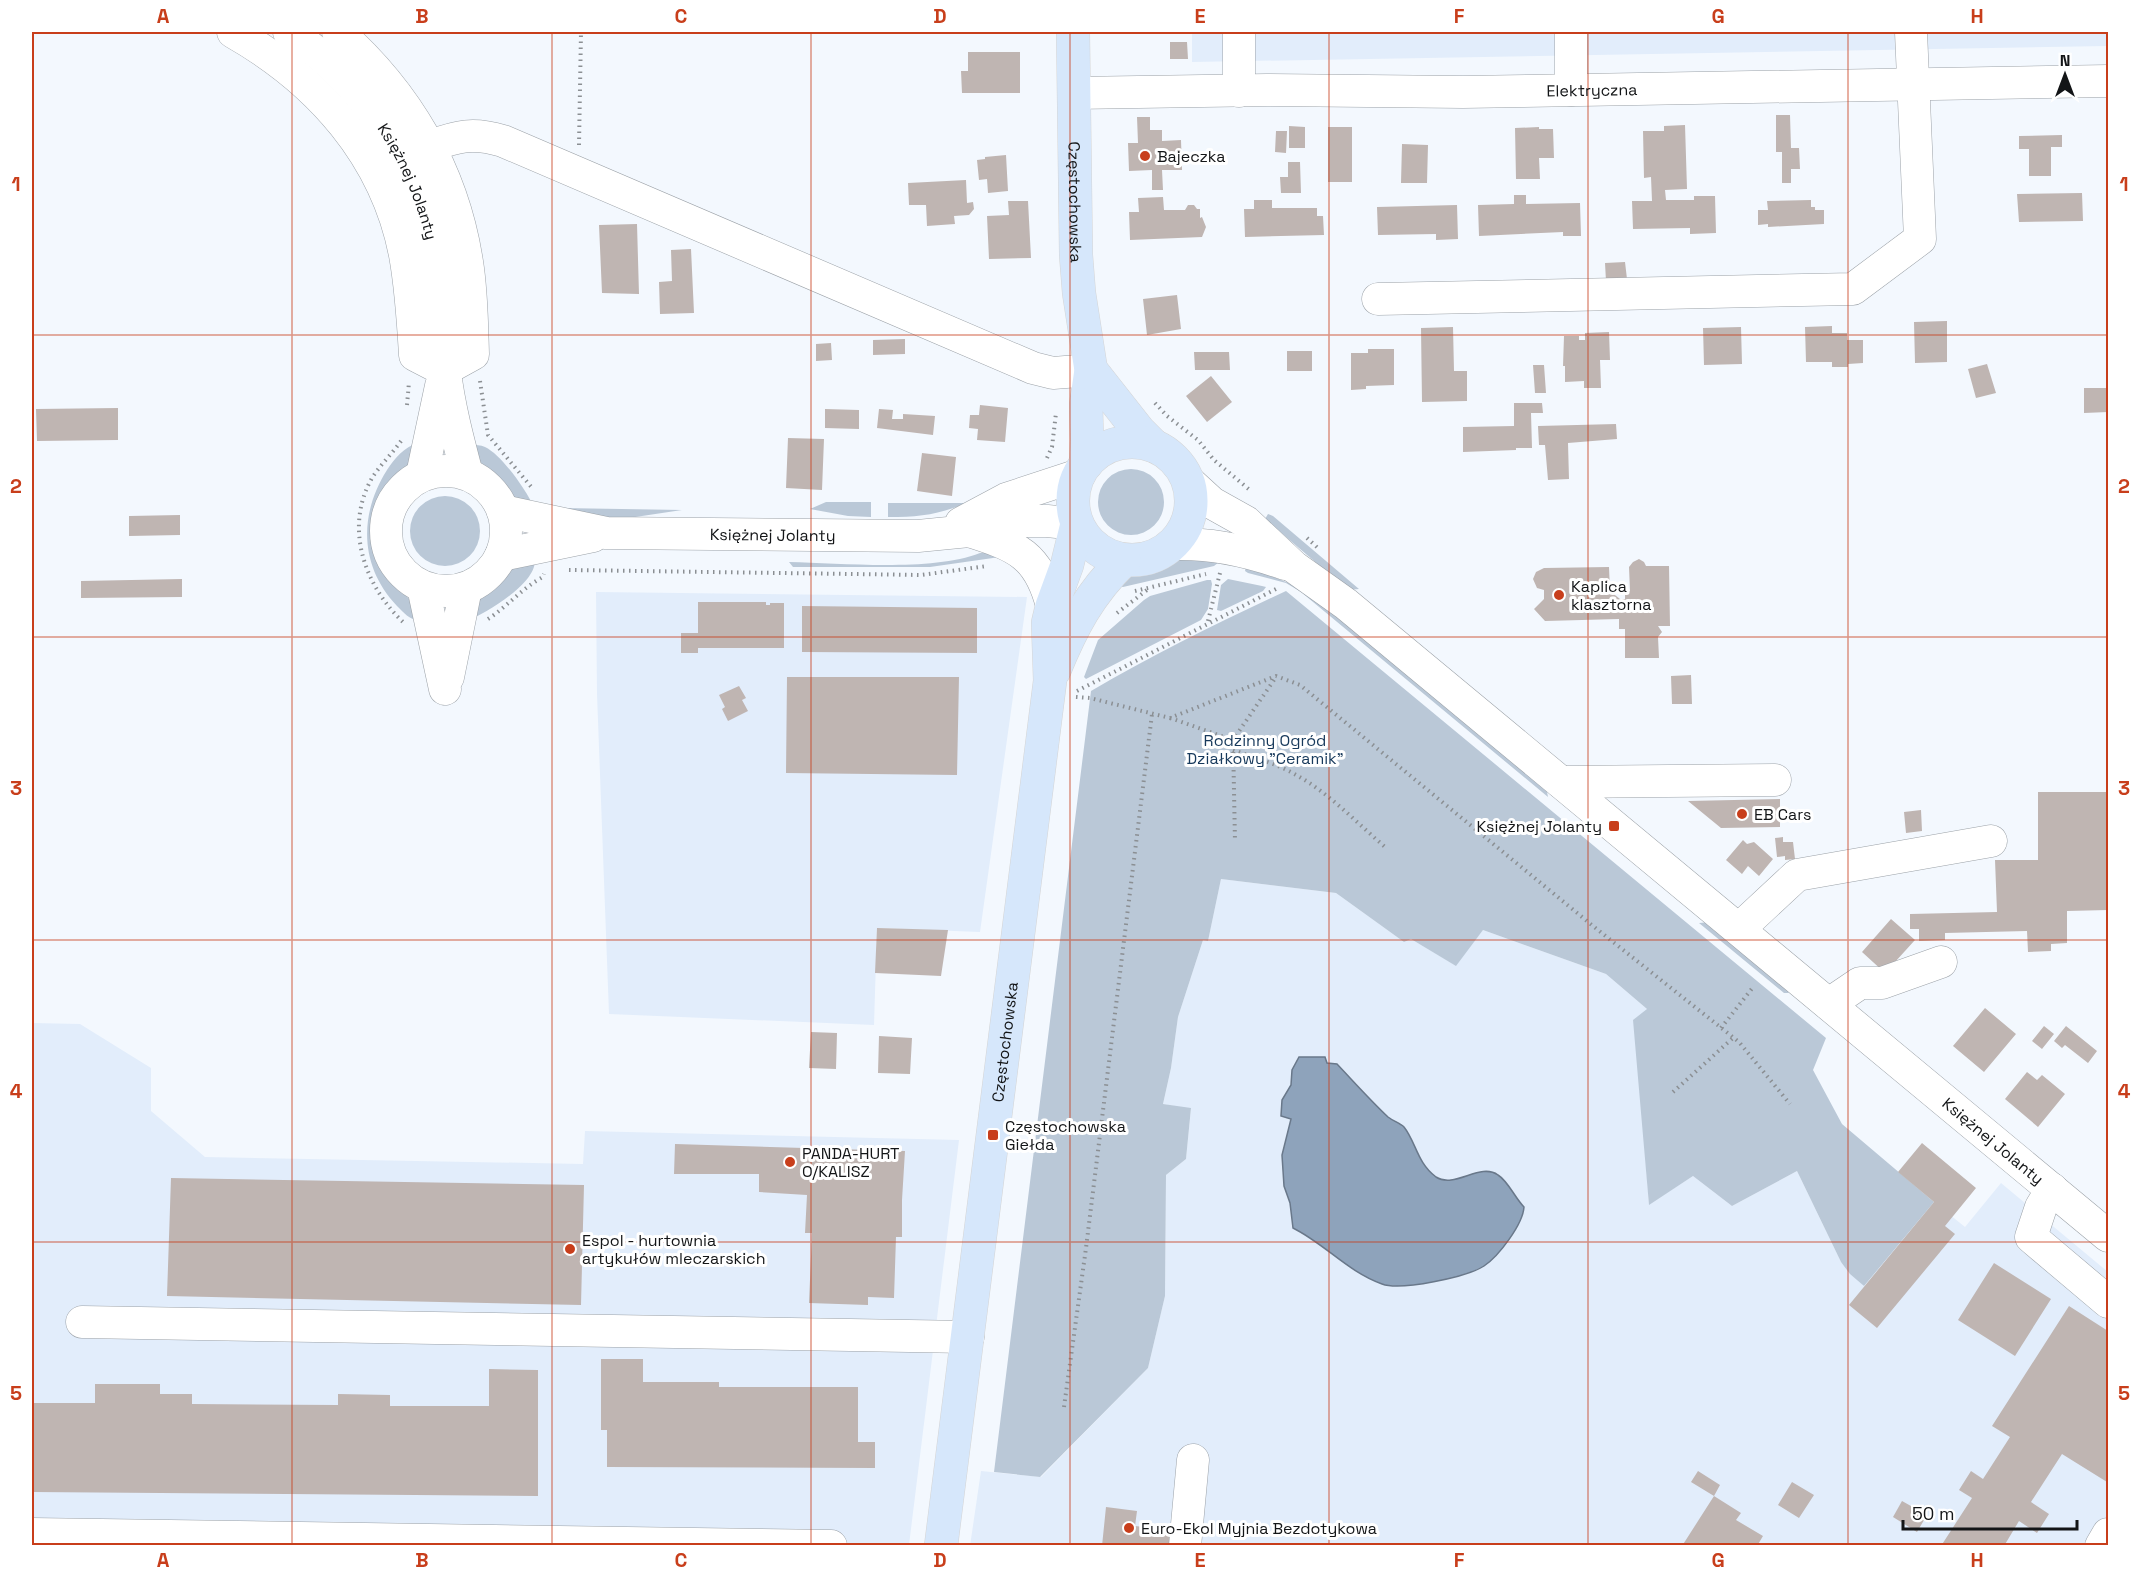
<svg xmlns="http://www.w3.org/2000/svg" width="2140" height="1577" viewBox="0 0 2140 1577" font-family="'Space Grotesk',sans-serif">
<rect width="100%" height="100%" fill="#f3f8fe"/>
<path fill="#e2edfb" d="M 1192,32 L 2108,32 L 2108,46 L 1192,62 Z
M 596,592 L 1027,597 L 980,932 L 877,928 L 874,1025 L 609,1014 L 597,694 Z
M 1221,879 L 1336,893 L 1404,942 L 1411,939 L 1455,965 L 1483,930 L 1606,974 L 1647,1009 L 1644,1141 L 1649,1204 L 1693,1176 L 1732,1206 L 1797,1171 L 1841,1262 L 1864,1286 L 1934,1202 L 1965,1227 L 2001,1183 L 2108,1272 L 2108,1545 L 970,1546 L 981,1471 L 1041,1477 L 1148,1368 L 1165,1296 L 1166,1175 L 1186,1159 L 1191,1109 L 1163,1104 L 1171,1068 L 1178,1017 L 1203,940 L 1208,941 Z
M 32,1023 L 80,1024 L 151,1068 L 151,1111 L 205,1157 L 583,1164 L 585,1131 L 959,1140 L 909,1545 L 32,1546 Z"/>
<path fill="#bac8d7" d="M 418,443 L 415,461 L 393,480 L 379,500 L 374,516 L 372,534 L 380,564 L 395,583 L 410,600 L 419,621 C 409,619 404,613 397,606 C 359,566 359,514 387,470 C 395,458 404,447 418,443 Z
M 471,445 C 475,445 481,445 485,447 C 502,455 526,490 534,507 L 513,502 L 499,483 L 480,464 Z
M1098 502a33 33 0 1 1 66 0a33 33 0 1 1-66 0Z
M410 531a35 35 0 1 1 70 0a35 35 0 1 1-70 0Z
M 826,502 L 871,502 L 871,517 L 848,516 L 810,509 Z
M 888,503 L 966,503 C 938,515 919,517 888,517 Z
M 561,508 L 682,510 L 622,519 L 557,510 Z
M 1268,514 L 1273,516 L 1359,589 L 1348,590 L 1265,519 Z
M 980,553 L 994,553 L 1000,557 L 930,567 L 793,567 L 789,562 C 842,563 931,572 980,553 Z
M 1175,557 L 1219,562 L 1214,566 L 1123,587 L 1117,586 L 1131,570 Z
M 535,560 C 536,584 487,612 468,621 L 481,595 L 495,585 L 510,569 Z
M 1246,566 L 1291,584 L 1321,603 L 1546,787 L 1548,797 L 1301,592 L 1286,583 L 1248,573 L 1245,571 Z
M 1228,579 L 1262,586 L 1266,587 L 1263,591 L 1221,611 L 1217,610 L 1221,585 Z
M 1207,580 L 1211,580 L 1212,584 L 1208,609 L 1201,620 L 1086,679 L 1084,677 L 1098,640 L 1144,600 L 1150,596 Z
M 1286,591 L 1826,1038 L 1813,1070 L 1842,1124 L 1934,1202 L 1864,1286 L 1850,1274 L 1841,1262 L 1797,1171 L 1732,1206 L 1693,1176 L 1649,1205 L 1633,1020 L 1647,1009 L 1606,974 L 1483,930 L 1456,966 L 1411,939 L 1404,942 L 1336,893 L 1221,879 L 1208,941 L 1203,940 L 1178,1017 L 1171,1068 L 1163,1104 L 1191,1108 L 1186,1159 L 1166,1175 L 1165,1296 L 1148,1368 L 1040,1477 L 994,1472 L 1091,691 C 1154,654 1219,622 1286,591 Z
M 1711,922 L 1791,989 L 1788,993 L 1784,993 L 1699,923 Z"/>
<path fill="#8ea3bb" stroke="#69788a" stroke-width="1.5" d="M 1299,1057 L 1325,1057 L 1327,1063 L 1337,1064 C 1354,1082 1370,1100 1388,1117 C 1393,1121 1400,1123 1404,1127 C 1416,1142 1417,1163 1436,1177 C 1455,1189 1480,1162 1498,1175 C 1508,1181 1515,1198 1524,1207 C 1523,1224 1499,1256 1484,1266 C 1467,1277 1401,1291 1382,1284 C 1348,1272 1325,1244 1293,1228 L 1290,1203 L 1284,1186 L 1282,1155 L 1291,1119 L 1281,1116 L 1282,1100 L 1291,1085 L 1292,1070 Z"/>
<path fill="#bfb5b2" d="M 1170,42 L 1187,42 L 1188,59 L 1170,59 Z
M 968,52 L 1020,52 L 1020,93 L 962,93 L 961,71 L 968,71 Z
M 1776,115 L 1790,115 L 1791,148 L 1799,148 L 1800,169 L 1791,169 L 1791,183 L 1782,183 L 1782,152 L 1776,152 Z
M 1137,117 L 1150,117 L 1150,130 L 1162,130 L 1162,141 L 1181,140 L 1182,170 L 1162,170 L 1163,190 L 1152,190 L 1152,170 L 1129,171 L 1128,143 L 1138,143 Z
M 1685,125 L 1687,189 L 1665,190 L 1666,200 L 1694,200 L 1694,196 L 1715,196 L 1716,233 L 1690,234 L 1690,228 L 1633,229 L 1632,201 L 1652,201 L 1651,177 L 1644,178 L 1643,131 L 1664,131 L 1664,126 Z
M 1289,126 L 1305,127 L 1305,148 L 1289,148 Z
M 1328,127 L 1352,127 L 1352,182 L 1328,182 Z
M 1539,127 L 1539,129 L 1553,129 L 1554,158 L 1539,158 L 1540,179 L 1516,179 L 1515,128 Z
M 1276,131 L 1287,131 L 1286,153 L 1275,152 Z
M 2062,135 L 2062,147 L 2051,147 L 2051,176 L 2029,176 L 2029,149 L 2019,149 L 2019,136 Z
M 1402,144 L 1428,145 L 1427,183 L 1401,183 Z
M 1006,155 L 1008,191 L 988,193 L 987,179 L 979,180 L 977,160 L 985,159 L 985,157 Z
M 1288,162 L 1300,162 L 1301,193 L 1281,193 L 1280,177 L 1288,177 Z
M 966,180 L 967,203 L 973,202 L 974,209 L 969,215 L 954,216 L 955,224 L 927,226 L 926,205 L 909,205 L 908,183 Z
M 2082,193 L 2083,221 L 2019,222 L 2017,194 Z
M 1514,195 L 1526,195 L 1526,204 L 1580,203 L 1581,236 L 1563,236 L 1563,232 L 1479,236 L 1478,205 L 1514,204 Z
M 1163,197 L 1164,210 L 1185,210 L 1188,205 L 1194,205 L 1197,209 L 1200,209 L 1200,218 L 1202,217 L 1206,227 L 1202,237 L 1130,240 L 1129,212 L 1139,212 L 1138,198 Z
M 1254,200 L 1272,200 L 1272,208 L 1317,208 L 1317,216 L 1323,216 L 1324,235 L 1245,237 L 1244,209 L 1254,209 Z
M 1811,200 L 1811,207 L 1815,207 L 1815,210 L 1824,210 L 1824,224 L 1768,227 L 1768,224 L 1758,225 L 1758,210 L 1768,210 L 1767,201 Z
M 1008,201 L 1028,201 L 1031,258 L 989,259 L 987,216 L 1009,215 Z
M 1457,205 L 1458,239 L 1436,240 L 1436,234 L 1378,235 L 1377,207 Z
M 637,224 L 639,294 L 602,293 L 599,225 Z
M 691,249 L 694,313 L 660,314 L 659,282 L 672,281 L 671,250 Z
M 1625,262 L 1627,279 L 1606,281 L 1605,263 Z
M 1177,295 L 1181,329 L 1147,335 L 1143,299 Z
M 1947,321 L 1947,362 L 1915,363 L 1914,322 Z
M 1832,326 L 1832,333 L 1847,333 L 1847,340 L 1863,340 L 1863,363 L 1848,364 L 1848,367 L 1832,367 L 1832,362 L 1806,362 L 1805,327 Z
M 1453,327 L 1454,371 L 1467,371 L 1467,401 L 1422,402 L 1421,328 Z
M 1741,327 L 1742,364 L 1704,365 L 1703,328 Z
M 1609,332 L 1610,360 L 1600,360 L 1601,388 L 1584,388 L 1584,381 L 1565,382 L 1565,366 L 1563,366 L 1564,336 L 1579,336 L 1579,340 L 1585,340 L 1585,333 Z
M 905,339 L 905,354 L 873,355 L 873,340 Z
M 831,343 L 832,360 L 816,361 L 816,344 Z
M 1368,349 L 1394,349 L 1394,385 L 1366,386 L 1366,389 L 1351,390 L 1351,353 L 1368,353 Z
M 1287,351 L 1312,351 L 1312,371 L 1287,371 Z
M 1194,352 L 1229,352 L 1230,370 L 1195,370 Z
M 1987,364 L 1996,393 L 1976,398 L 1968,369 Z
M 1533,365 L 1544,365 L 1546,393 L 1535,393 Z
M 1211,376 L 1232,402 L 1207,422 L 1186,396 Z
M 2084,388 L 2108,388 L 2108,412 L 2084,413 Z
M 1514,403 L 1542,403 L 1543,413 L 1531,413 L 1532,448 L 1516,448 L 1516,450 L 1463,452 L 1463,427 L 1514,426 Z
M 980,405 L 1008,408 L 1005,442 L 977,440 L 978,429 L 969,428 L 970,415 L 979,415 Z
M 118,408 L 118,440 L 37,441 L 36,409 Z
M 825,409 L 859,410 L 859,429 L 825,428 Z
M 879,409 L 893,410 L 892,419 L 903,419 L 903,414 L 935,416 L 933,435 L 877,428 Z
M 1616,424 L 1617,439 L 1568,443 L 1569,479 L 1548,480 L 1545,445 L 1539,445 L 1538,426 Z
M 788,438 L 824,439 L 822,490 L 786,488 Z
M 922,453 L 956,457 L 952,496 L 917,491 Z
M 180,515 L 180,535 L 129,536 L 129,516 Z
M 1639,559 L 1644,562 L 1646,566 L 1669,566 L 1670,626 L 1658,626 L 1662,632 L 1658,637 L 1659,658 L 1625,658 L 1625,629 L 1619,629 L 1619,619 L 1545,621 L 1534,609 L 1544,599 L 1544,590 L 1537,588 L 1533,579 L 1536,572 L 1544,568 L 1609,567 L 1610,591 L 1620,599 L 1625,599 L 1625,591 L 1630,591 L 1629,567 L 1633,562 Z
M 182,579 L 182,597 L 81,598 L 81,581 Z
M 698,602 L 766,602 L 766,605 L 770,605 L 770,603 L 784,603 L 784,648 L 698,648 L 698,653 L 681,653 L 681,633 L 698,633 Z
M 802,606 L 977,608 L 977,653 L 802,652 Z
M 1691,675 L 1692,704 L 1672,704 L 1671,676 Z
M 787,677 L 959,677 L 957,775 L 786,773 Z
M 739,686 L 746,698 L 742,700 L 748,711 L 728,721 L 722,709 L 725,707 L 719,695 Z
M 2038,792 L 2108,792 L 2108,910 L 2067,911 L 2067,943 L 2051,944 L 2051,951 L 2028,952 L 2027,931 L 1945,933 L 1945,940 L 1919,941 L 1919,929 L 1910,929 L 1910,914 L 1997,912 L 1995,860 L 2038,860 Z
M 1780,799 L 1780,827 L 1721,828 L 1688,801 Z
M 1921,810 L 1922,831 L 1906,833 L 1904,812 Z
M 1783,837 L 1783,842 L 1793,842 L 1795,859 L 1785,860 L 1785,856 L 1777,857 L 1775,838 Z
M 1743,840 L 1747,844 L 1754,842 L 1773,859 L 1759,876 L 1748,866 L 1742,874 L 1726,860 Z
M 1891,919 L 1915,940 L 1885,973 L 1862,952 Z
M 877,928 L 948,930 L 941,976 L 875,973 Z
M 1985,1008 L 2016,1034 L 1984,1072 L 1953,1046 Z
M 2044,1026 L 2054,1034 L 2042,1049 L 2032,1041 Z
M 2066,1026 L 2097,1051 L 2088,1063 L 2065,1045 L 2062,1048 L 2054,1041 Z
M 811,1032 L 837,1033 L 836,1069 L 809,1068 Z
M 879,1036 L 912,1038 L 910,1074 L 878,1073 Z
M 2027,1072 L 2037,1080 L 2042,1075 L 2065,1094 L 2038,1127 L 2005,1099 Z
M 1922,1143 L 1976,1188 L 1945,1226 L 1955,1234 L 1877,1328 L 1849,1305 L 1934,1202 L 1898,1172 Z
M 675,1144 L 905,1151 L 902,1200 L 902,1237 L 896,1237 L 894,1298 L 868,1297 L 868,1305 L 809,1303 L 812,1233 L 805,1233 L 807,1195 L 759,1192 L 759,1174 L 674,1174 Z
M 171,1178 L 584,1185 L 581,1305 L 167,1296 Z
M 1994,1263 L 2051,1299 L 2015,1356 L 1958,1320 Z
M 2069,1306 L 2108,1331 L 2108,1479 L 2107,1482 L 2062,1454 L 2031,1502 L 2049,1514 L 2037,1533 L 2019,1521 L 2004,1546 L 1941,1546 L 1972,1498 L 1959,1490 L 1971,1471 L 1983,1479 L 2010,1437 L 1992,1426 Z
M 601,1359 L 643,1359 L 643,1382 L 719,1382 L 719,1387 L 858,1387 L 858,1442 L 875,1442 L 875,1468 L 607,1467 L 607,1430 L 601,1430 Z
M 489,1369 L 538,1370 L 538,1496 L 32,1492 L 32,1403 L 95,1403 L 95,1384 L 160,1384 L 160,1394 L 192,1394 L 192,1404 L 338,1405 L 338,1394 L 390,1395 L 390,1406 L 489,1406 Z
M 1698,1471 L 1720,1485 L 1714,1496 L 1691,1482 Z
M 1792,1482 L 1814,1495 L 1799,1518 L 1778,1505 Z
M 1714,1496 L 1741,1513 L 1736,1520 L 1763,1536 L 1757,1546 L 1682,1546 Z
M 1902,1501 L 1927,1515 L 1917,1532 L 1893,1517 Z
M 1106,1507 L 1137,1511 L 1135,1526 L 1172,1530 L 1170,1546 L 1102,1546 Z"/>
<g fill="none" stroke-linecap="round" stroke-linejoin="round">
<defs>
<g id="minor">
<path d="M 233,32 C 319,81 386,156 405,255 C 411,288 413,321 415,355 L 444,370"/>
<path id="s1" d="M 289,32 C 375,89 429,183 440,285 C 443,314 441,343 445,372 C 449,406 458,440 467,474"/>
<path d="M 338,32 C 407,93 453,171 467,262 C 472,293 472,323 473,354 L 444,370"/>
<path d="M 1571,32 L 1571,90"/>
<path d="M 1239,91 L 1239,32"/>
<path id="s2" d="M 1074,93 L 1267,90 L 1463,92 L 2108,81"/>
<path d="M 430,146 C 458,136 473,132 503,141 L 1033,368 L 1053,373 L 1091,370"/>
<path d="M 1378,299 L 1853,289 L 1920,239 L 1911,32"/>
<circle cx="446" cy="531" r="60"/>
<path d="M 422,475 L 441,386"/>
<path id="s3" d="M 1188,481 L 1212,503 L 1246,522 L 1294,567 L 1346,604 L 2108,1236"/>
<path id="s4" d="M 503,511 L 606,533 L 918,536 L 969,531 L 1025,521 L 1047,521 L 1077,524"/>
<path d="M 961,523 L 1006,499 L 1079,475"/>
<path d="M 969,531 C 1017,546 1039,555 1052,606"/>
<path d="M 1174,544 C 1212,543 1249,551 1285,564"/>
<path d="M 501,555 L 593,536"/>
<path d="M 423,587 L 445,689"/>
<path d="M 448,677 L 466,588"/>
<path d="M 1561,782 L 1775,780"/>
<path d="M 1739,929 L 1797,875 L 1991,841"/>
<path d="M 1829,1004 L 1860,983 L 1882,983 L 1941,962"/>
<path d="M 2052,1189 L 2041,1207 L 2031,1237 L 2108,1302"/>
<path d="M 82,1322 L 968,1337"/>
<path d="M 32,1534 L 831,1546"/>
<path d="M 1185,1546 L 1193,1460"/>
<path d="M 2101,1546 L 2108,1534"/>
</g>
<g id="major">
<path id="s5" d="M 1073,32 L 1076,255 L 1079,293 L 1091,370 L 1086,405 L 1087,440 L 1086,464"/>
<path d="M 1091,370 L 1139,431 L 1154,446"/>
<circle cx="1132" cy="501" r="59"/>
<path d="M 1054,671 C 1072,627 1089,594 1124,560"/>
<path id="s6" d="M 941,1546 L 1050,681 L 1048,623 L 1052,606 L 1067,565 L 1077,524"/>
</g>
</defs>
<use href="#minor" stroke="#9ca2a8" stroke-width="33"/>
<use href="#major" stroke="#d5d5d5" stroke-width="34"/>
<path stroke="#8b8f93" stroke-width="4" stroke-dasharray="1.5 4.5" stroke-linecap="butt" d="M 579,145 L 581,32
M 480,381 L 488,435 L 533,489
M 1155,403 L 1167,416 L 1198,440 L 1214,460 L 1251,491
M 407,405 L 409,382
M 401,441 C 392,454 380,465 372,478 C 344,527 364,585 403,622
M 1047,458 L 1052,447 L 1056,413
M 1307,538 L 1319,549
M 569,570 L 921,575 L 987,566
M 1135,591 L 1206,574
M 1117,613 L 1147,590
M 488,619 C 508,606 522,588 543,577 L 544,574
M 1208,621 L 1220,573
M 1077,691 L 1276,589
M 1076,697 L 1090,698 L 1170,718 L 1276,676 L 1300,685 L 1593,926 L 1739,1042 L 1790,1104
M 1170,718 L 1233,740 L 1276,677
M 1233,740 L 1235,842
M 1233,750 C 1255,758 1278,764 1298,776 C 1330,794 1357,823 1385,847
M 1721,1028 L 1754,986
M 1673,1092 L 1733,1038
M 1064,1407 L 1086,1248 L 1152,714"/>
<use href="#minor" stroke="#fff" stroke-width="32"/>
<use href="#major" stroke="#d6e7fb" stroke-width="33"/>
</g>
<path fill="none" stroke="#c83e1b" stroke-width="1.5" stroke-opacity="0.55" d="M 292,32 L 292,1546M 552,32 L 552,1546M 811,32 L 811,1546M 1070,32 L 1070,1546M 1329,32 L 1329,1546M 1588,32 L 1588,1546M 1848,32 L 1848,1546M 32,335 L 2108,335M 32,637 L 2108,637M 32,940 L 2108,940M 32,1242 L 2108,1242"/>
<g fill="#c83e1b" stroke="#fff" stroke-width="2">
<circle cx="1145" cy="156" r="6"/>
<circle cx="1559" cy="595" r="6"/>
<circle cx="1742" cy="814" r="6"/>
<rect x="1608" y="820" width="12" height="12" rx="3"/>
<rect x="987" y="1129" width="12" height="12" rx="3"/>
<circle cx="790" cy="1162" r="6"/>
<circle cx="570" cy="1249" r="6"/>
<circle cx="1129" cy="1528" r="6"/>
</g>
<g text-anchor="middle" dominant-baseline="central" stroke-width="6" stroke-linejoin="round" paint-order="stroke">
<g font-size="16" fill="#131517" stroke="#fff">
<text stroke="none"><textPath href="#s2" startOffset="518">Elektryczna</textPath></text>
<text stroke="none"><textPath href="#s1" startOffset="195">Księżnej Jolanty</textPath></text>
<text stroke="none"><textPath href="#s5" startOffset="170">Częstochowska</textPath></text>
<text stroke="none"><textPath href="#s4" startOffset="272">Księżnej Jolanty</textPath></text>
<text stroke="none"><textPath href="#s6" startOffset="508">Częstochowska</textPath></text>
<text stroke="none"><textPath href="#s3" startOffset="1042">Księżnej Jolanty</textPath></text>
</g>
<g font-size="16" fill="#131517" stroke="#fff" text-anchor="start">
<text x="1157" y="156">Bajeczka</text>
<text x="1571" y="586">Kaplica<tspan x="1571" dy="18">klasztorna</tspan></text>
<text x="1754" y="814">EB Cars</text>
<text x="1602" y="826" text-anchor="end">Księżnej Jolanty</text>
<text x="1005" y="1126">Częstochowska<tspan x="1005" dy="18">Giełda</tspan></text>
<text x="802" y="1153">PANDA-HURT<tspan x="802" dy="18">O/KALISZ</tspan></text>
<text x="582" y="1240">Espol - hurtownia<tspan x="582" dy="18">artykułów mleczarskich</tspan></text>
<text x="1141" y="1528">Euro-Ekol Myjnia Bezdotykowa</text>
</g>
<g font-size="16" fill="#17395b" stroke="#fff">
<text x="1265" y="740">Rodzinny Ogród<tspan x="1265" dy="18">Działkowy "Ceramik"</tspan></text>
</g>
</g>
<rect width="2140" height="1577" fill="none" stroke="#ffffff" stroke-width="66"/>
<g transform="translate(2065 75)" stroke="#ffffff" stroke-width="4.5" paint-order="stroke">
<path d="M0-4.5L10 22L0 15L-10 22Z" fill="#131517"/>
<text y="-9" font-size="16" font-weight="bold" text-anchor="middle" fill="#131517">N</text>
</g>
<path d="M1903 1520v9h174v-9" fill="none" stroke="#131517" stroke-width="3"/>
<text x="1912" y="1520" font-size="18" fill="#131517" stroke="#ffffff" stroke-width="4.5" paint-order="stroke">50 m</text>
<rect x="33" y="33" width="2074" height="1511" fill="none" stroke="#c83e1b" stroke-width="2"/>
<g font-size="20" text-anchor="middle" font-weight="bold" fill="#c83e1b">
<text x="163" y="23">A</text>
<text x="422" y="23">B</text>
<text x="681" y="23">C</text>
<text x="940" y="23">D</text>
<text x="1200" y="23">E</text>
<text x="1459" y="23">F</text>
<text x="1718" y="23">G</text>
<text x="1977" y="23">H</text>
<text x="16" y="191">1</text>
<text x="2124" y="191">1</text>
<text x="16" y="493">2</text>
<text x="2124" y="493">2</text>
<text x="16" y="795">3</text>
<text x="2124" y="795">3</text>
<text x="16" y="1098">4</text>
<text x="2124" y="1098">4</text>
<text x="16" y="1400">5</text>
<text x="2124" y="1400">5</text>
<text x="163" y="1567">A</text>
<text x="422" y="1567">B</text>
<text x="681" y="1567">C</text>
<text x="940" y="1567">D</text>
<text x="1200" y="1567">E</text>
<text x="1459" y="1567">F</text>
<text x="1718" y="1567">G</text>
<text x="1977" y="1567">H</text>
</g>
</svg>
